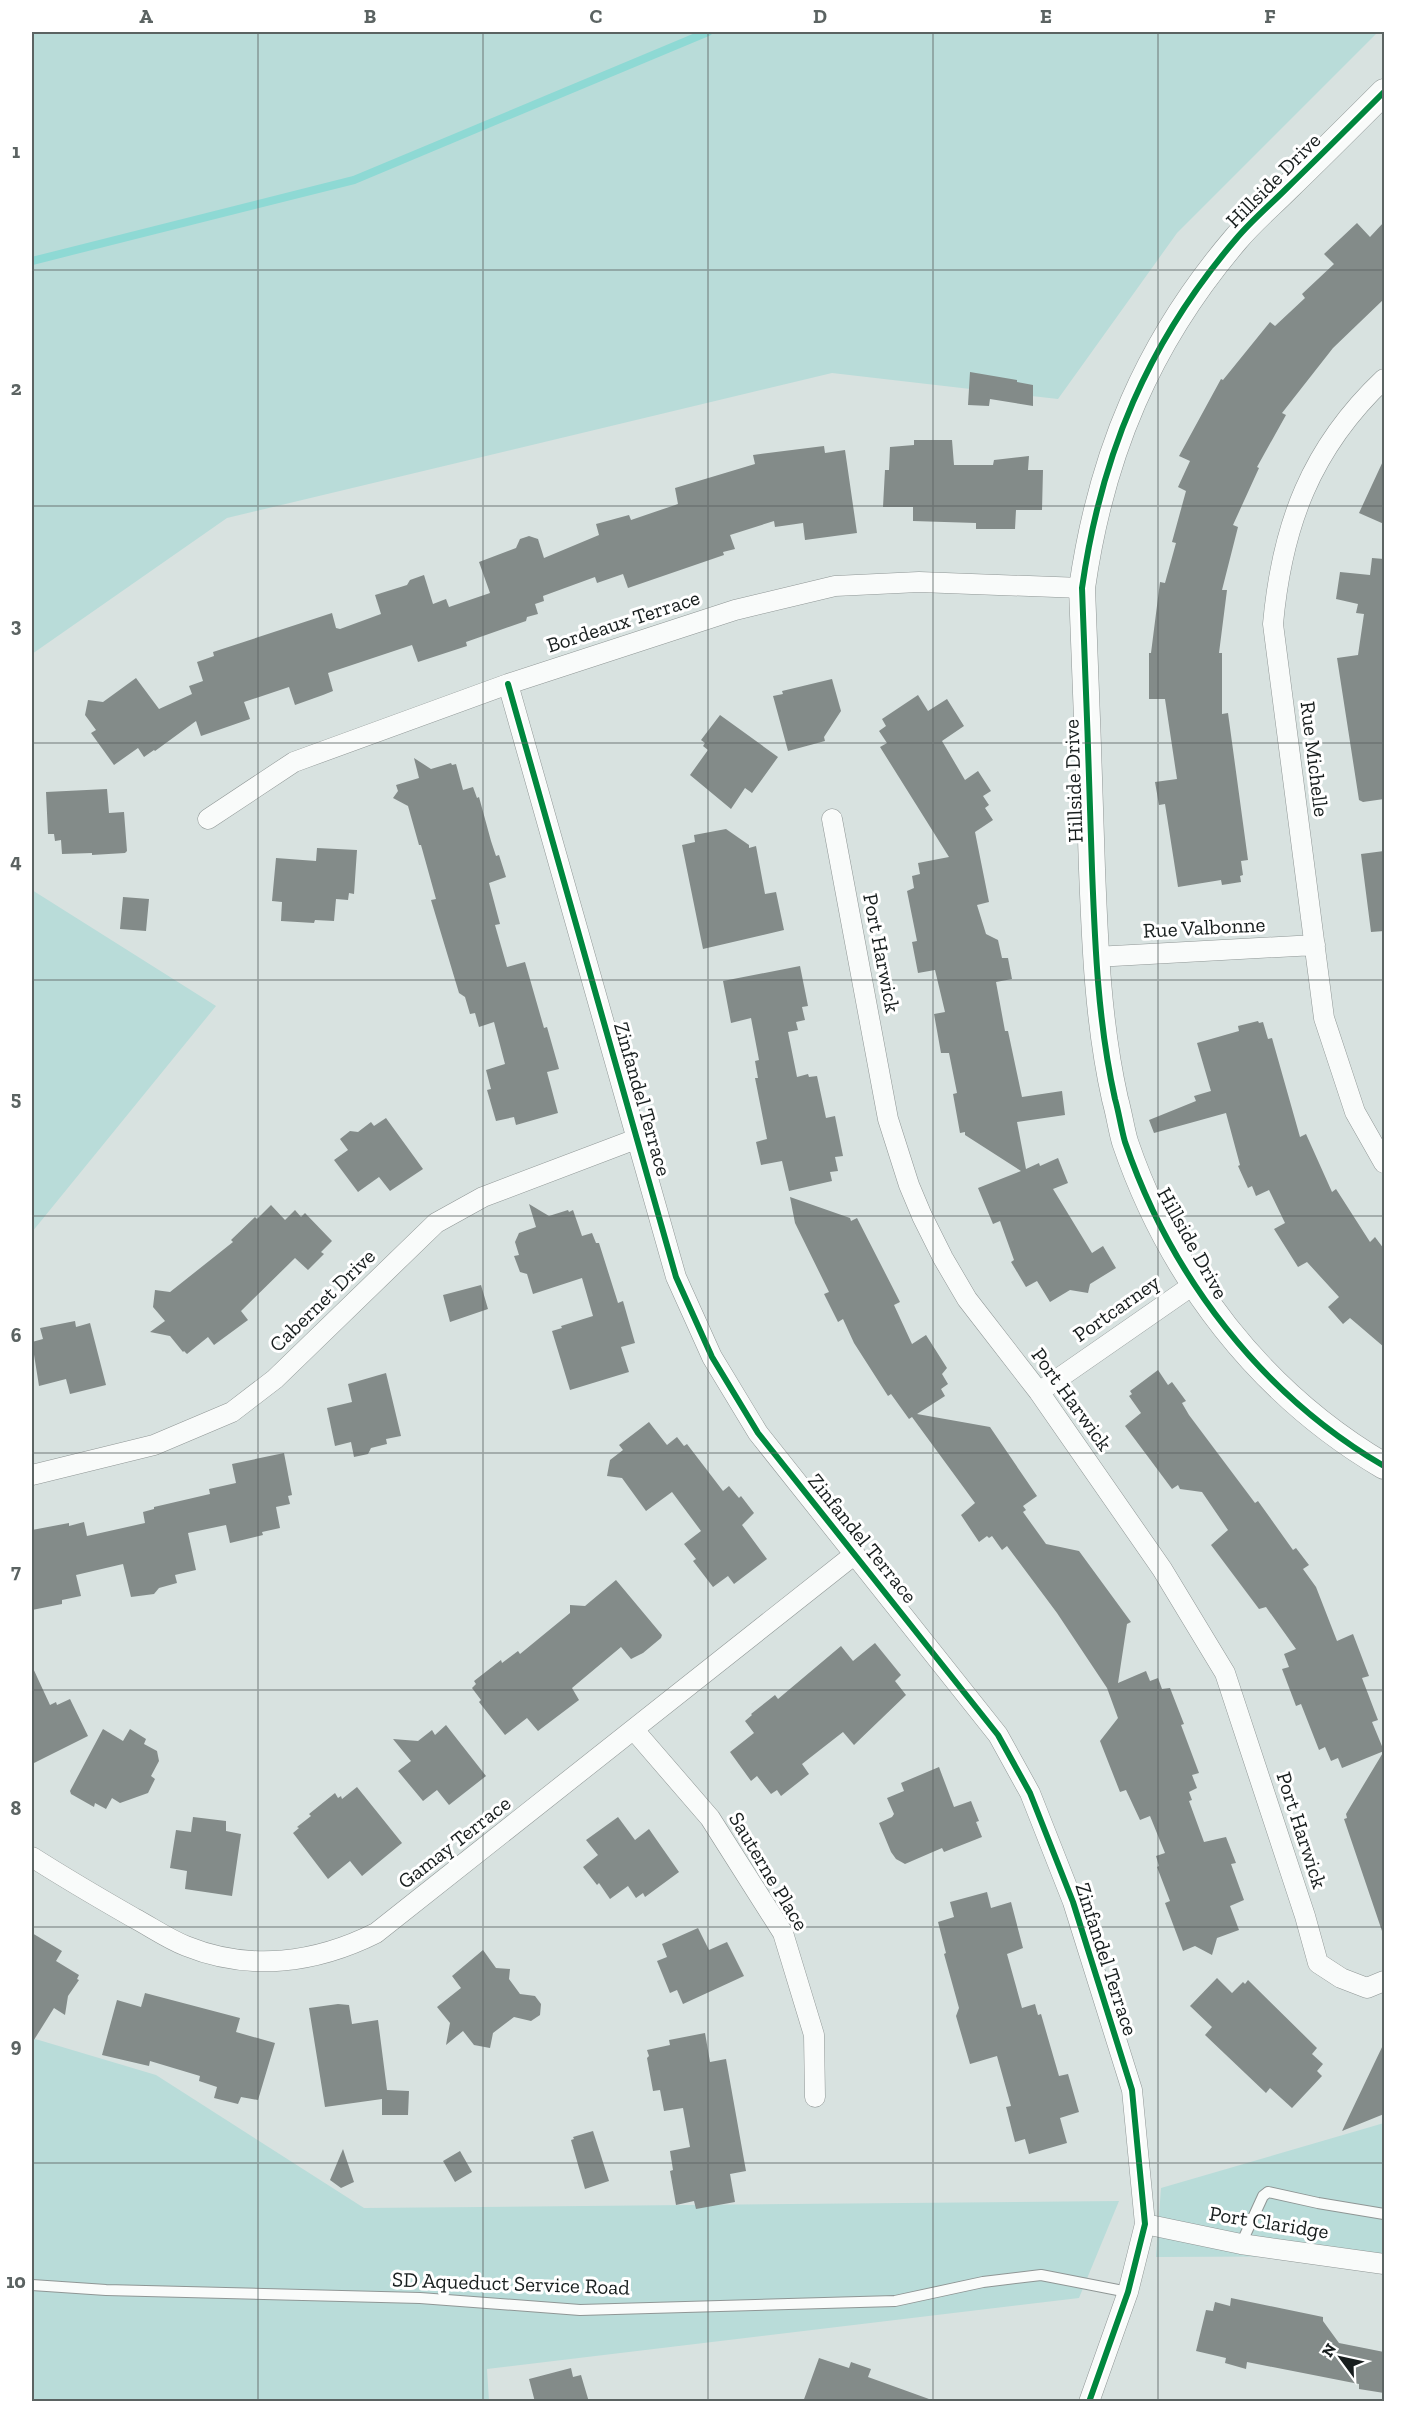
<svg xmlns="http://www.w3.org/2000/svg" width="1416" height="2433" viewBox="0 0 1416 2433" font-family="'Zilla Slab',serif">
<rect width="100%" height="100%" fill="#d8e2e0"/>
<path fill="#b9dcd9" d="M 32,32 L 1378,32 L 1177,233 L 1058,399 L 832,373 L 227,518 L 32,654 Z
M 32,890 L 216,1006 L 32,1232 Z
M 32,2038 L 156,2075 L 364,2208 L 1119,2201 L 1079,2298 L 487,2369 L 489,2401 L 32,2401 Z
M 1384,2123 L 1384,2256 L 1156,2257 L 1161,2188 Z"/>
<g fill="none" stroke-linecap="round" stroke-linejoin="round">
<path stroke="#8ed9d4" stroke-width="8" d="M 32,261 L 354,180 L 708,32"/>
</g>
<path fill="#838b89" d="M 1384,222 L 1384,299 L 1333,348 L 1282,413 L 1286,415 L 1257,467 L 1259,468 L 1233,525 L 1238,527 L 1222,590 L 1227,590 L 1219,653 L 1222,653 L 1222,714 L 1228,713 L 1248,860 L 1241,861 L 1243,875 L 1240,876 L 1241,882 L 1222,885 L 1221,880 L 1178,887 L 1165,804 L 1159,805 L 1155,782 L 1177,779 L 1165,699 L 1149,699 L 1149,653 L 1151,653 L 1160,582 L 1165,583 L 1176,543 L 1172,542 L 1186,491 L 1178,487 L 1190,461 L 1179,456 L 1221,379 L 1223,380 L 1270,322 L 1275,326 L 1305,298 L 1302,294 L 1334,264 L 1324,254 L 1357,223 L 1370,237 Z
M 970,372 L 1017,380 L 1017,382 L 1033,385 L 1033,406 L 990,399 L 989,406 L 968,405 Z
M 914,440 L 952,440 L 954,465 L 993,465 L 994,460 L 1029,456 L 1028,470 L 1043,470 L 1042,510 L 1016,510 L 1015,529 L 976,529 L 976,523 L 913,521 L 913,507 L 883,507 L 885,470 L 889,470 L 890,447 L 914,445 Z
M 824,446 L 825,453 L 845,450 L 857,533 L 805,540 L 803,523 L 775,527 L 774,521 L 730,535 L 735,549 L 723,552 L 724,555 L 628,588 L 623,574 L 597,583 L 595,577 L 543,596 L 544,601 L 535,604 L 538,614 L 527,617 L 526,621 L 466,642 L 467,646 L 418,662 L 412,645 L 328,673 L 333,691 L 323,695 L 295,705 L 289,687 L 244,702 L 250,719 L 201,736 L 196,721 L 155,751 L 154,750 L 144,757 L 138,748 L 114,765 L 91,733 L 96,730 L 85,715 L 88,700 L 103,702 L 136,678 L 159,709 L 192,694 L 189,686 L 203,681 L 197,662 L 214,656 L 213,652 L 332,613 L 336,628 L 340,629 L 381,614 L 375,595 L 407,585 L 410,580 L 424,575 L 433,604 L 446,599 L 449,607 L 490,593 L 479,562 L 516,548 L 520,539 L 529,536 L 538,539 L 544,558 L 599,535 L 596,524 L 629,515 L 631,520 L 678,504 L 675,488 L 755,464 L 753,455 Z
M 1384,459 L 1384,524 L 1359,513 Z
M 1372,558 L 1384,559 L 1384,799 L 1363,802 L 1359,800 L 1337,658 L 1358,655 L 1364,614 L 1356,613 L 1358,604 L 1336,599 L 1340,572 L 1370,575 Z
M 832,679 L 841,711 L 824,737 L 825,741 L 788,751 L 773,696 L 783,694 L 782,691 Z
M 918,695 L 928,711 L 947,699 L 964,726 L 942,741 L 965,780 L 978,771 L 991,791 L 983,796 L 989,805 L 985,808 L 993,820 L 975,832 L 989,902 L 977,905 L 986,934 L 998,940 L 1002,958 L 1008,958 L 1012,979 L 996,982 L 1005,1031 L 1008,1031 L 1022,1097 L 1062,1091 L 1065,1115 L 1017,1122 L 1026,1169 L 1039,1163 L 1040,1166 L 1058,1158 L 1068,1183 L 1053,1189 L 1092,1253 L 1103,1246 L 1116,1268 L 1090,1284 L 1088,1293 L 1070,1290 L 1050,1302 L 1037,1281 L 1026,1287 L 1011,1262 L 1014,1260 L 1000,1221 L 993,1224 L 978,1188 L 1021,1171 L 965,1135 L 965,1132 L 960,1133 L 953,1094 L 957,1093 L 949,1053 L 941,1053 L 934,1014 L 945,1012 L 935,970 L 918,973 L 912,942 L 917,941 L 907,891 L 914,888 L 912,876 L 920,874 L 918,863 L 949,857 L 880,747 L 887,743 L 879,731 L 886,726 L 882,719 Z
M 720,715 L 778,757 L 752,793 L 745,788 L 731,809 L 690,775 L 708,750 L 703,746 L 705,743 L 701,740 Z
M 414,758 L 431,769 L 451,763 L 452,765 L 456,764 L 463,790 L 473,787 L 477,798 L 479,797 L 491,841 L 496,856 L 499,855 L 506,877 L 489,883 L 500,924 L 495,925 L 507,967 L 525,962 L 544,1028 L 547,1027 L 559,1069 L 547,1072 L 558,1113 L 516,1125 L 514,1117 L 496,1121 L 487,1090 L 491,1089 L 486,1070 L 505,1064 L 494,1022 L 479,1027 L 475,1013 L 470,1014 L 465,997 L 459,993 L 431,900 L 436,899 L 421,845 L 419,845 L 408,806 L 393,798 L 398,791 L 396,785 L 419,778 Z
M 107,789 L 109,813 L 124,812 L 127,851 L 125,853 L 92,855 L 92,853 L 62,854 L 61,840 L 55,841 L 54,834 L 48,834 L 46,792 Z
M 726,829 L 749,845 L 749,848 L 756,846 L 765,894 L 776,892 L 784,930 L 703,949 L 682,845 L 695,842 L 694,835 Z
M 317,848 L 357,850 L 354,894 L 349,893 L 348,900 L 336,899 L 334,921 L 315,920 L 314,923 L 281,921 L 282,902 L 272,901 L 276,858 L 316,861 Z
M 1384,851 L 1384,931 L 1371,932 L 1361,854 Z
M 123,897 L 149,899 L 146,931 L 120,929 Z
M 800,966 L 808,1006 L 802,1007 L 805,1020 L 796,1022 L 798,1030 L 788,1032 L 797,1077 L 808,1074 L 809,1077 L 817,1076 L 826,1118 L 835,1116 L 843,1156 L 835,1157 L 838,1171 L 830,1172 L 832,1181 L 789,1191 L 782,1161 L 761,1165 L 756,1142 L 767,1139 L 755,1078 L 758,1078 L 755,1061 L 759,1060 L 751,1018 L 731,1023 L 723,981 Z
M 1258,1021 L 1259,1023 L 1263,1022 L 1268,1039 L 1272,1038 L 1300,1137 L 1306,1134 L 1332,1192 L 1336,1189 L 1370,1242 L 1375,1237 L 1384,1249 L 1384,1347 L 1350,1318 L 1343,1324 L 1328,1307 L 1339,1297 L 1307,1262 L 1298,1267 L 1274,1229 L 1285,1223 L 1269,1190 L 1256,1196 L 1252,1186 L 1248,1188 L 1238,1166 L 1240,1165 L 1226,1113 L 1154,1133 L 1149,1120 L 1196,1101 L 1194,1096 L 1211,1091 L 1197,1043 L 1239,1031 L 1238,1026 Z
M 386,1118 L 423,1169 L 390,1191 L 379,1177 L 358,1192 L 334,1160 L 348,1150 L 340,1139 L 350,1131 L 358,1132 L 371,1122 L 374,1126 Z
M 790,1197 L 850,1218 L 851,1221 L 857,1218 L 900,1302 L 894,1305 L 912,1344 L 926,1335 L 947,1368 L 942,1374 L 948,1384 L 941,1389 L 945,1396 L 917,1414 L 990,1427 L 1037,1496 L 1023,1506 L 1026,1510 L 1023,1512 L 1046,1544 L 1079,1551 L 1131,1622 L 1127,1624 L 1118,1683 L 1146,1671 L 1150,1681 L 1158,1678 L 1162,1689 L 1170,1688 L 1184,1724 L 1181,1725 L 1199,1773 L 1192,1775 L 1197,1788 L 1189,1792 L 1192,1800 L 1189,1801 L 1204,1842 L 1226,1837 L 1236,1863 L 1231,1864 L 1244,1900 L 1230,1906 L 1239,1930 L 1217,1938 L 1212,1955 L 1195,1946 L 1183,1951 L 1165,1903 L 1170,1901 L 1157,1867 L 1159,1866 L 1156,1856 L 1165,1853 L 1150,1816 L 1140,1820 L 1126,1790 L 1120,1792 L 1100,1741 L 1118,1718 L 1107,1688 L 1057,1613 L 1007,1546 L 1002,1550 L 992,1536 L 989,1538 L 987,1536 L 979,1542 L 961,1515 L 975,1503 L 912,1417 L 909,1419 L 891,1394 L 888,1396 L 854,1343 L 843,1319 L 838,1322 L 824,1294 L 829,1292 L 795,1223 Z
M 529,1204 L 549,1216 L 568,1210 L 569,1212 L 573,1210 L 582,1236 L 592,1233 L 596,1243 L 599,1243 L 618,1303 L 623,1301 L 635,1343 L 621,1347 L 629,1372 L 570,1390 L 552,1331 L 562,1328 L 561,1326 L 593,1316 L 582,1278 L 533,1294 L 527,1274 L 520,1272 L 514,1256 L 519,1255 L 515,1242 L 519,1233 L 536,1227 Z
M 271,1205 L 285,1220 L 295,1210 L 301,1217 L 305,1213 L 332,1241 L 321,1252 L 324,1254 L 308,1270 L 295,1258 L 241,1311 L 248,1320 L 214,1345 L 208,1337 L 187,1354 L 184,1351 L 183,1352 L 170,1336 L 150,1332 L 165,1321 L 153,1307 L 155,1290 L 170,1292 L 233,1242 L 231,1240 L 255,1217 L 257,1219 Z
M 481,1285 L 488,1309 L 450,1322 L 443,1295 Z
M 75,1321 L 76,1327 L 90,1323 L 106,1385 L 70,1394 L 66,1379 L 39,1386 L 32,1342 L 43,1339 L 40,1328 Z
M 1158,1370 L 1168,1385 L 1172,1382 L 1186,1401 L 1182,1403 L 1189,1415 L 1255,1503 L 1258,1501 L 1293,1550 L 1296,1548 L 1309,1565 L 1303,1569 L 1316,1587 L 1337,1641 L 1353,1634 L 1369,1676 L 1362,1678 L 1378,1720 L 1372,1722 L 1384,1751 L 1342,1768 L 1338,1758 L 1331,1761 L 1325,1747 L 1319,1750 L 1301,1704 L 1296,1706 L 1282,1669 L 1289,1667 L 1284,1654 L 1296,1649 L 1266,1607 L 1259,1609 L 1211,1545 L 1228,1530 L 1202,1492 L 1180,1489 L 1178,1485 L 1172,1489 L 1125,1426 L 1141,1413 L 1129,1396 L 1132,1394 L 1130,1391 Z
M 386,1373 L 401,1436 L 386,1439 L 387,1444 L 371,1448 L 368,1454 L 354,1457 L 351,1442 L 335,1446 L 327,1408 L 352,1402 L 348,1384 Z
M 649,1422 L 667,1445 L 677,1437 L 684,1446 L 687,1444 L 723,1491 L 729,1486 L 739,1498 L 741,1496 L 754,1513 L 742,1525 L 767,1559 L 734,1584 L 728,1576 L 713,1587 L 693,1561 L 696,1559 L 684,1544 L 701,1531 L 672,1492 L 646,1511 L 622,1478 L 607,1476 L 610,1460 L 623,1450 L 619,1445 Z
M 284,1453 L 292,1495 L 288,1496 L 290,1504 L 276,1507 L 280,1528 L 262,1532 L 263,1535 L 230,1543 L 226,1525 L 188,1533 L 196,1570 L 175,1575 L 177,1583 L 159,1588 L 154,1594 L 131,1597 L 123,1564 L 76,1575 L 81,1596 L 62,1600 L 62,1604 L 32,1610 L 32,1530 L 69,1523 L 69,1526 L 84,1522 L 87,1536 L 145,1523 L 143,1512 L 154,1509 L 154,1507 L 210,1494 L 209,1489 L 236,1483 L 232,1464 Z
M 616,1580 L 662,1635 L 661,1638 L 643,1653 L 631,1659 L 621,1647 L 572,1688 L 579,1700 L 538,1731 L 527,1718 L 505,1735 L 479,1702 L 481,1700 L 472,1688 L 476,1684 L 474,1681 L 501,1660 L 502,1663 L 518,1651 L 520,1654 L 570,1613 L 570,1605 L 585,1606 Z
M 875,1643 L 901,1675 L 895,1681 L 906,1695 L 854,1745 L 843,1732 L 802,1764 L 809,1774 L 781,1796 L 777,1790 L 771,1794 L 757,1776 L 751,1781 L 730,1752 L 754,1733 L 745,1721 L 752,1715 L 751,1714 L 775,1695 L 778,1699 L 841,1646 L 853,1661 Z
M 32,1666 L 50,1705 L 56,1702 L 57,1705 L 70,1699 L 88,1736 L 32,1764 Z
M 446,1725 L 486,1776 L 449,1805 L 437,1790 L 423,1801 L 398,1771 L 411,1761 L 393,1739 L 418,1741 L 432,1730 L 435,1735 Z
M 103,1729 L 123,1741 L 130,1729 L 146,1739 L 144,1744 L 157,1751 L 159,1761 L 151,1776 L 155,1779 L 148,1793 L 120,1803 L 112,1798 L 106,1809 L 95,1803 L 94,1807 L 71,1794 L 70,1791 Z
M 1384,1751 L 1384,1931 L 1382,1931 L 1344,1819 L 1347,1818 L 1346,1814 Z
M 939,1767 L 954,1807 L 971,1801 L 979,1821 L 976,1822 L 982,1837 L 944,1852 L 942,1848 L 905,1864 L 896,1859 L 891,1852 L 879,1823 L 892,1817 L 894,1814 L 887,1798 L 904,1791 L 901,1783 Z
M 357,1787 L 402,1843 L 362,1876 L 350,1861 L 328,1879 L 293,1833 L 299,1828 L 297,1827 L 311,1816 L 309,1814 L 335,1793 L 338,1798 L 341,1796 L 342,1799 Z
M 193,1817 L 226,1821 L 226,1831 L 241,1834 L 232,1896 L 185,1889 L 187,1871 L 170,1868 L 176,1830 L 191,1832 Z
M 618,1817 L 635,1840 L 649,1829 L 679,1872 L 645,1897 L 643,1893 L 636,1898 L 628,1886 L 610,1899 L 599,1883 L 597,1885 L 583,1867 L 598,1855 L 586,1840 Z
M 987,1892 L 991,1908 L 1011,1902 L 1023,1948 L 1007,1954 L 1022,2008 L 1035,2004 L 1038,2015 L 1041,2014 L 1059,2076 L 1068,2074 L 1079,2112 L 1060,2118 L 1067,2143 L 1029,2154 L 1025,2139 L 1015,2142 L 1006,2107 L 1011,2106 L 997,2056 L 970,2064 L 956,2016 L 959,2008 L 944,1954 L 946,1953 L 938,1922 L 954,1917 L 950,1902 Z
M 698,1928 L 709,1950 L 727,1942 L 744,1976 L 683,2004 L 677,1990 L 670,1993 L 657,1961 L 667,1957 L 662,1944 Z
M 32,1933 L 62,1951 L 56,1961 L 79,1975 L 77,1979 L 79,1980 L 68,1996 L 65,2015 L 54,2008 L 32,2043 Z
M 483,1950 L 496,1968 L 510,1969 L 509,1979 L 520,1994 L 535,1996 L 541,2004 L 540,2015 L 531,2021 L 514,2017 L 493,2033 L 490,2048 L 474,2045 L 463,2031 L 446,2045 L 450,2023 L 437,2007 L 461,1988 L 452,1976 Z
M 1217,1978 L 1232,1993 L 1243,1982 L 1245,1984 L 1248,1980 L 1317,2048 L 1312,2054 L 1323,2064 L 1317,2071 L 1322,2076 L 1292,2108 L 1270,2088 L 1266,2093 L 1205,2035 L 1212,2027 L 1190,2006 Z
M 145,1993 L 240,2018 L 236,2032 L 275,2043 L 258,2100 L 241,2097 L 238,2104 L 214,2098 L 217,2087 L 199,2081 L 200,2076 L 150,2061 L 149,2066 L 102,2055 L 117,2000 L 141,2007 Z
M 338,2004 L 349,2005 L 352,2024 L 378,2020 L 387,2090 L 409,2091 L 408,2115 L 382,2115 L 382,2099 L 325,2107 L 309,2008 Z
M 705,2033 L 710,2062 L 726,2059 L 746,2171 L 730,2174 L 735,2202 L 696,2209 L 694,2201 L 676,2205 L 670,2171 L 673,2170 L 670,2151 L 690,2147 L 683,2108 L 664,2111 L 660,2090 L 653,2091 L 647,2058 L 649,2056 L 647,2050 L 670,2045 L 669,2040 Z
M 1384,2043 L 1384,2114 L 1342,2131 Z
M 593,2131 L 609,2181 L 585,2189 L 571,2140 L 574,2139 L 573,2137 Z
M 343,2149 L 354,2182 L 341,2188 L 330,2180 Z
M 460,2151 L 472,2172 L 455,2182 L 443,2161 Z
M 1231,2298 L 1323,2317 L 1323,2321 L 1339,2343 L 1384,2352 L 1384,2393 L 1359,2389 L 1359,2384 L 1247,2362 L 1246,2369 L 1225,2363 L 1226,2358 L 1196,2351 L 1206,2310 L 1213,2311 L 1215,2302 L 1230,2306 Z
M 819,2358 L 849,2368 L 851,2362 L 871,2369 L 868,2377 L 929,2399 L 929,2402 L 803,2402 Z
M 571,2368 L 573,2377 L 581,2375 L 589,2402 L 535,2402 L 529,2379 Z"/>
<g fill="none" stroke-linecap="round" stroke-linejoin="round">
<defs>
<path id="service" d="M 1241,2244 L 1263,2196 L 1268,2192 L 1318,2203 L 1384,2214
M 32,2285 L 106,2290 L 420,2298 L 580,2310 L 895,2301 L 983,2282 L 1041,2275 L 1128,2292"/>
<path id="minor" d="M 1384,379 C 1311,448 1282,525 1273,624 L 1324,1018 L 1355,1112 L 1384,1163
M 508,684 L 676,1277 L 712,1357 L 758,1433 L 998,1735 L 1030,1793 L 1073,1902 L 1132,2090 L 1145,2224 L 1128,2292 L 1089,2402
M 208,819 L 294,762 L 508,684 L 735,610 L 835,586 L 919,582 L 1082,588
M 832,819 L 888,1119 L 909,1185 L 922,1216 L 943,1258 L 967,1299 L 1039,1392 L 1162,1569 L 1225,1673 L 1305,1916 L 1318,1963 L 1341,1978 L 1367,1988 L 1384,1981
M 1095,957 L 1315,945
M 1039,1392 L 1193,1285
M 32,1475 L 154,1445 L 232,1412 L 275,1379 L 436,1223 L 483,1197 L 636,1139
M 634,1730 L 710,1818 L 783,1933 L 814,2035 L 815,2097
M 32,1857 C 65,1878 99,1898 134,1918 C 151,1927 168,1939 186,1946 C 250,1972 316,1963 376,1933 L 855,1554
M 1145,2224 L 1241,2244 L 1384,2264"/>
<path id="tertiary" d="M 1384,92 C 1352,124 1320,156 1287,188 C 1270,205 1251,221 1236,239 C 1148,342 1101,454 1082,588 C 1086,682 1089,775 1092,869 C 1095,946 1098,1023 1115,1099 C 1119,1113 1121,1128 1125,1142 C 1171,1277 1261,1394 1384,1466"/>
</defs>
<use href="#service" stroke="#8f9695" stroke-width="12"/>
<use href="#minor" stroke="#8f9695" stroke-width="21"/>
<use href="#tertiary" stroke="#8f9695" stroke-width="27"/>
<use href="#service" stroke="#f9fbfa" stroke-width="10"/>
<use href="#minor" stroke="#f9fbfa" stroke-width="20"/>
<use href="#tertiary" stroke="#f9fbfa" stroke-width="26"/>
<defs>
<path id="cycleway" d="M 1384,92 C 1352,124 1320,156 1287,188 C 1270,205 1251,221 1236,239 C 1148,342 1101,454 1082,588 C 1086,682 1089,775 1092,869 C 1095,946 1098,1023 1115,1099 C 1119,1113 1121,1128 1125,1142 C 1171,1277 1261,1394 1384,1466
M 508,684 L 676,1277 L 712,1357 L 758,1433 L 998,1735 L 1030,1793 L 1073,1902 L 1132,2090 L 1145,2224 L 1128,2292 L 1089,2402"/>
</defs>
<use href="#cycleway" stroke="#fff" stroke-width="10"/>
<use href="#cycleway" stroke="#00873e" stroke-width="6"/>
</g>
<path fill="none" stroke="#5b6362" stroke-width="1.5" stroke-opacity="0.55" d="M 258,32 L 258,2402M 483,32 L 483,2402M 708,32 L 708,2402M 933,32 L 933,2402M 1158,32 L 1158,2402M 32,270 L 1384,270M 32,506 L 1384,506M 32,743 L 1384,743M 32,980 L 1384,980M 32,1216 L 1384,1216M 32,1453 L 1384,1453M 32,1690 L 1384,1690M 32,1927 L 1384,1927M 32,2163 L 1384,2163"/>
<g text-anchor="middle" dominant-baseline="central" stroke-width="6" stroke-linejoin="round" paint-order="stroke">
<g font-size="21" fill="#181e1e" stroke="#fff">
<text transform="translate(1273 180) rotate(-45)">Hillside Drive</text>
<text transform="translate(623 621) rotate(-18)">Bordeaux Terrace</text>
<text transform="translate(1315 759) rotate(83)">Rue Michelle</text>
<text transform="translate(1073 781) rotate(-92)">Hillside Drive</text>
<text transform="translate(1204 927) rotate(-3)">Rue Valbonne</text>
<text transform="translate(882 953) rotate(79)">Port Harwick</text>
<text transform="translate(643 1099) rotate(74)">Zinfandel Terrace</text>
<text transform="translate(1193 1243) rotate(61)">Hillside Drive</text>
<text transform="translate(322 1300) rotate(-44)">Cabernet Drive</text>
<text transform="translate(1116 1308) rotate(-35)">Portcarney</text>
<text transform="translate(1072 1399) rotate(54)">Port Harwick</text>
<text transform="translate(863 1538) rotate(51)">Zinfandel Terrace</text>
<text transform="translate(1302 1830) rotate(72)">Port Harwick</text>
<text transform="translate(454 1842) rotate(-38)">Gamay Terrace</text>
<text transform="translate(769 1871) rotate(59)">Sauterne Place</text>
<text transform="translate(1107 1959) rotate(72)">Zinfandel Terrace</text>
<text transform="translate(1269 2222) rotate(9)">Port Claridge</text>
<text transform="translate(511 2283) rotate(2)">SD Aqueduct Service Road</text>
</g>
</g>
<rect width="1416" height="2433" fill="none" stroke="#ffffff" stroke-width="66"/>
<g transform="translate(1341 2358) rotate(303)" stroke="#ffffff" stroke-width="4.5" paint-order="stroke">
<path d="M0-4.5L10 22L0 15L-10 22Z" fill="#181e1e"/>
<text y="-9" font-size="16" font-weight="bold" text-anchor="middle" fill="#181e1e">N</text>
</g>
<rect x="33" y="33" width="1350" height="2367" fill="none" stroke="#5b6362" stroke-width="2"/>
<g font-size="20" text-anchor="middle" font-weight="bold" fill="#5b6362">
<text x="146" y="23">A</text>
<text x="370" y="23">B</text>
<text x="596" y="23">C</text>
<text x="820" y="23">D</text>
<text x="1046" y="23">E</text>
<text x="1270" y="23">F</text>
<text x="16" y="158">1</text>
<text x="16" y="395">2</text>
<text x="16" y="632">3</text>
<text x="16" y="868">4</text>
<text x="16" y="1105">5</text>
<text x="16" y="1342">6</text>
<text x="16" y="1578">7</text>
<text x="16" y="1815">8</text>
<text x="16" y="2052">9</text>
<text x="16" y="2288">10</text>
</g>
</svg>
